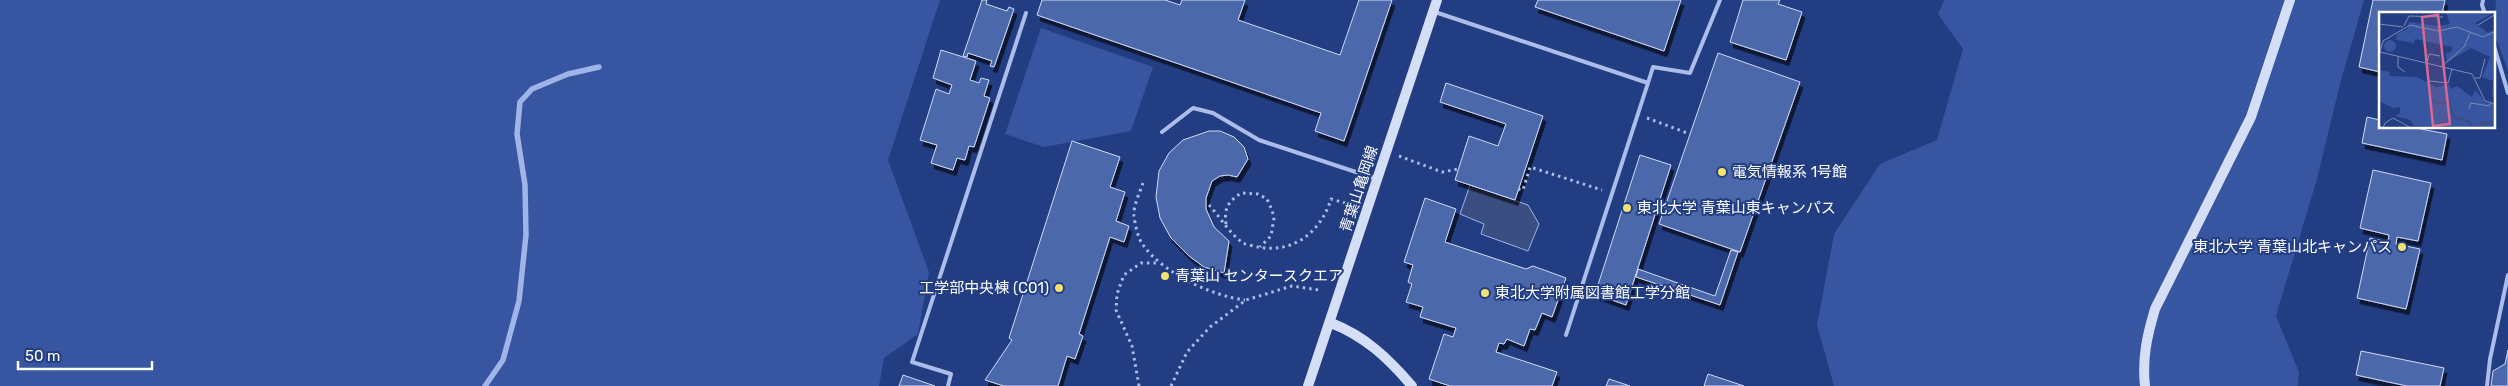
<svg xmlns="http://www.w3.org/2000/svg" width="2508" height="386" viewBox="0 0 2508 386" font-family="Rubik,'Noto Sans JP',sans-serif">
<defs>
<filter id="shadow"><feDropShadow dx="3" dy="5.5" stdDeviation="0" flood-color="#0009"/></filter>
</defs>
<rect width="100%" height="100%" fill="#233d83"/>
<path fill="#3755a0" d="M 0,0 L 940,0 L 888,160 L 929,272 L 918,334 L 884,358 L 879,386 L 0,386 Z
M 1944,0 L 2364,0 L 2340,84 L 2317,179 L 2276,316 L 2299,372 L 2298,386 L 1834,386 L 1817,325 L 1834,234 L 1880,164 L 1937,140 L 1963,49 L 1938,14 Z
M 2496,0 L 2508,0 L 2508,71 L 2494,33 Z
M 1041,28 L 1153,67 L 1131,131 L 1044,147 L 1005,134 Z"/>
<path fill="#3b4e82" stroke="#9fb5e9" d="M 1470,185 L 1528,205 L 1539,224 L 1528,251 L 1481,234 L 1484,224 L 1460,214 Z"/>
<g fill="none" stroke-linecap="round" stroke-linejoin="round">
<path stroke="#9fb5e9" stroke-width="5.5" d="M 485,386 L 503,360 L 519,301 L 526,235 L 525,185 L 517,134 L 520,102 L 532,89 L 568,74 L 599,67"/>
</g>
<path fill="#4b67ab" stroke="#cfdaf6" filter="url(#shadow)" d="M 982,0 L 987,0 L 986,4 L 1007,11 L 1009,7 L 1014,9 L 994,67 L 990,66 L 992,61 L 968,53 L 967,57 L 963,56 Z
M 1042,0 L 1165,0 L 1180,5 L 1182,0 L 1245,0 L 1238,20 L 1340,55 L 1359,0 L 1392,0 L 1344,141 L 1315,131 L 1321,113 L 1037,15 Z
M 1538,0 L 1681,0 L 1664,51 L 1535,7 Z
M 1743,0 L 1780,0 L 1778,4 L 1802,12 L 1786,60 L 1730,42 Z
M 2373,0 L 2445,0 L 2442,14 L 2380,14 L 2380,72 L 2359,67 Z
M 941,50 L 976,61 L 970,80 L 979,83 L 981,78 L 989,80 L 984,96 L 990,98 L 974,147 L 969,146 L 965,160 L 957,158 L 953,170 L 931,163 L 937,145 L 920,140 L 936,89 L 949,94 L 952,85 L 933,78 Z
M 1718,53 L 1800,82 L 1740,252 L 1659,224 Z
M 1446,83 L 1543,116 L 1515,200 L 1455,180 L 1469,136 L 1498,146 L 1506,124 L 1440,102 Z
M 2367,117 L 2380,120 L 2380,128 L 2416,128 L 2447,134 L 2442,160 L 2362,143 Z
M 1209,131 L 1220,131 L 1234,137 L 1244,147 L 1248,159 L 1237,177 L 1228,175 L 1220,176 L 1212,181 L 1206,198 L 1206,209 L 1214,227 L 1229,241 L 1224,273 L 1204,267 L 1189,256 L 1171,238 L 1160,218 L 1156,197 L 1159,171 L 1169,153 L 1183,140 Z
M 1072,141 L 1120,157 L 1110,187 L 1125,192 L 1116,221 L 1129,226 L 1124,242 L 1110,237 L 1079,334 L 1083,336 L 1075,359 L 1067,356 L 1058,386 L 1004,386 L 985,380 L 1012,340 L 1009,338 Z
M 1640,155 L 1671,165 L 1626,305 L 1595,294 Z
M 2373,170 L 2431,183 L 2418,241 L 2397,237 L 2396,244 L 2420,249 L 2406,309 L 2357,298 L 2370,238 L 2388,242 L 2389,235 L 2360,228 Z
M 1425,198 L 1456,209 L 1445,242 L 1526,269 L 1533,266 L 1566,278 L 1552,317 L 1542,313 L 1535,330 L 1530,329 L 1524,346 L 1507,339 L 1504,344 L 1499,343 L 1496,352 L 1557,372 L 1552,386 L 1450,386 L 1429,379 L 1444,334 L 1453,337 L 1456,328 L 1420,317 L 1423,307 L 1406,302 L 1412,284 L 1408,282 L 1413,265 L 1404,262 Z
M 1731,250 L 1738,252 L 1720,305 L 1636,277 L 1638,269 L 1715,296 Z
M 2508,350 L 2508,386 L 2491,386 L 2493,371 L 2505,364 Z
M 2361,351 L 2444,368 L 2440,386 L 2407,386 L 2356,375 Z
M 1708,374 L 1744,386 L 1704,386 Z
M 903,375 L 935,386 L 899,386 Z
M 1609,379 L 1630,386 L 1606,386 Z"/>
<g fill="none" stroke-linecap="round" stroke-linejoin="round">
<path stroke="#abbde8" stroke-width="3" stroke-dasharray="2.5 4" stroke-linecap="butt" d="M 1647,118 L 1690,134
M 1399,156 L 1442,172 L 1458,169
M 1143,183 C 1140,192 1133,206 1134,216 C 1135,224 1138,239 1143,245 C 1163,273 1212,296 1245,300
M 1518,189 L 1523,190 L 1530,167 L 1602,190
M 1209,205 C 1220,217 1230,234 1243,243 C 1247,245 1254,246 1258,247 C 1293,254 1321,232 1331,199 L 1345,203
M 1657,208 L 1664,210
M 1226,224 C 1224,208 1228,202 1241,193 L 1258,194 L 1267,199 L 1272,210 L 1274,218 L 1271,236 L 1260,247
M 1139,386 L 1132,346 L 1116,310 L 1117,294 L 1124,275 L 1141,263 L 1159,263
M 1171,386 L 1187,352 L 1210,327 L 1246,300 L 1292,286 L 1319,290"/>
<path stroke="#abbde8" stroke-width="4" d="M 2483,0 L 2482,5 L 2485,14
M 1435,12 L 1648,83 L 1566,335
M 2494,46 L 2508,93
M 1648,83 L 1653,67 L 1690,73 L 1720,0
M 1162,132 L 1193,108 L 1213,113 L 1259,140 L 1377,179
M 948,386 L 951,374 L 912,362 L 1026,13
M 2487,386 L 2490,359 L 2508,275"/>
<path stroke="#d5def7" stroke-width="10" d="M 1331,323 C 1365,336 1389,359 1412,386
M 1308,386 L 1437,0
M 2145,386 C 2142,358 2147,336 2155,309 L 2251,117 L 2290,0"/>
</g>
<g fill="#f3e26e" stroke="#233d83" stroke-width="2">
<circle cx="1722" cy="172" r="5"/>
<circle cx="1627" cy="208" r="5"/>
<circle cx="2402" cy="247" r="5"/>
<circle cx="1165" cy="276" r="5"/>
<circle cx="1059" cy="288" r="5"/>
<circle cx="1485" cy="293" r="5"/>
</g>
<g text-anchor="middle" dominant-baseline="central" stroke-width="4" stroke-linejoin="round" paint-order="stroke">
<g font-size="15" fill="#fff" stroke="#233d83" text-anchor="start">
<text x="1732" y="172">電気情報系 1号館</text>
<text x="1637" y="208">東北大学 青葉山東キャンパス</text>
<text x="2392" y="247" text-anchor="end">東北大学 青葉山北キャンパス</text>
<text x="1175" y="276">青葉山 センタースクエア</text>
<text x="1049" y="288" text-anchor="end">工学部中央棟 (C01)</text>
<text x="1495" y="293">東北大学附属図書館工学分館</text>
</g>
<g font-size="15" fill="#fff" stroke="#233d83">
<text transform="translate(1359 189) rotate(-72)">青葉山亀岡線</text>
</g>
</g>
<g transform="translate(2379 12)">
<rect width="116" height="116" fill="#233d83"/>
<path d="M 67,0 L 116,0 L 96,11 L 109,21 L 116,17 L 116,85 L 113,85 L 114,69 L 103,65 L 111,45 L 92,36 L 68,50 L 67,41 L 72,40 L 73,35 L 36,27 L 35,31 L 17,28 L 18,22 L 28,17 L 31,10 L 57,14 L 71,12 ZM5 34a6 6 0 1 1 12 0a6 6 0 1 1-12 0ZM 0,58 L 10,60 L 11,64 L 38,65 L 57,75 L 68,74 L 69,71 L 72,77 L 78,74 L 93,85 L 96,78 L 107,91 L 116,92 L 116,116 L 35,114 L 31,108 L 16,104 L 21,101 L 21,95 L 14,96 L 0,89 Z" fill="#3755a0"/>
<path fill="none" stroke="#3b4e82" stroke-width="2.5" d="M 54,88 L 56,91 L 69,91 L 75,105 L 89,109 L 94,116 L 100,115M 100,115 L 103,111 L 117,111"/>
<path fill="none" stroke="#7b8bb5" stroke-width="1" d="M 0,12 L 24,15M 99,13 L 117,2M 25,14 L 30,4 L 64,5M 1,40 L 93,62 L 106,89 L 117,92M 0,43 L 4,29 L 31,13 L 59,19 L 78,15 L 104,25 L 117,19M 19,45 L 19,55 L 26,60M 48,52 L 50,42 L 61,44M 62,55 L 85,35 L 91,21M 96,66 L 101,66 L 106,47M 50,69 L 69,71 L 73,57M 90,97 L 92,91 L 110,94 L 112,91M 4,116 L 6,111 L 14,106 L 32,116"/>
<path fill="#d76994" fill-opacity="0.15" stroke="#d76994" stroke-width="2.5" d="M 59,3 L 71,112 L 54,114 L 43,5 Z"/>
<rect width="116" height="116" fill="none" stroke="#fff" stroke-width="2.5"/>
</g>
<path d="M18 361v8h134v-8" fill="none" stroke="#ffffff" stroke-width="2.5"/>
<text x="25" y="361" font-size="15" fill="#ffffff" stroke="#233d83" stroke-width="4" paint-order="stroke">50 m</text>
</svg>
